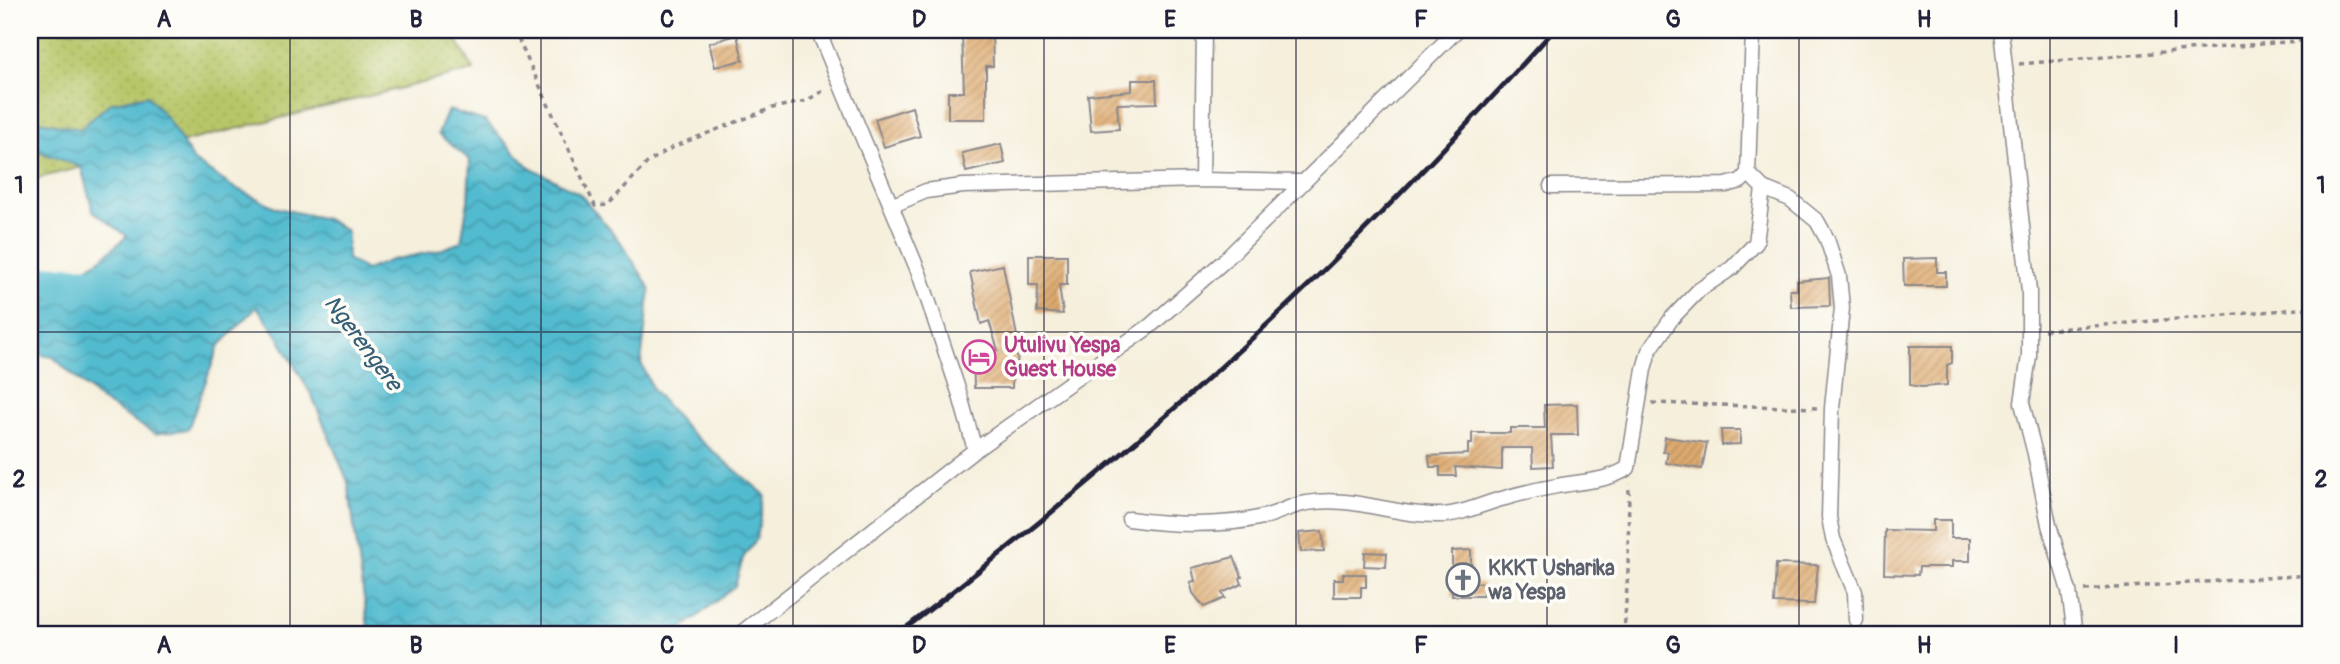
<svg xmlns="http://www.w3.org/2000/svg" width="2340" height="664" viewBox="0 0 2340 664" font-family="Pangolin,sans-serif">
<defs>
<pattern id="grass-dots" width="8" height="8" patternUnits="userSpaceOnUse" patternTransform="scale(1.75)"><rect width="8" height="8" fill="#b7c668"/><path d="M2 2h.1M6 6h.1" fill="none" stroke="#9daa5b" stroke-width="1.8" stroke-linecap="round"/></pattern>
<pattern id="water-waves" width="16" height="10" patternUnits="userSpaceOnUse" patternTransform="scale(1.75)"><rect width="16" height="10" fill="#52bbcf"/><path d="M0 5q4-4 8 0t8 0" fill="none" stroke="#4498a9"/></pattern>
<pattern id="building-hatch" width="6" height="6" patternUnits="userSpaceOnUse" patternTransform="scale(1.75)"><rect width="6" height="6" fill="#deaa6e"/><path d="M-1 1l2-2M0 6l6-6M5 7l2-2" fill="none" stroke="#b48a5c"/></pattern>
</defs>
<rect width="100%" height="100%" fill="#fdfcf7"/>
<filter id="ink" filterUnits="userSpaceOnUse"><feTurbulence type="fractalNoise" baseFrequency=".0143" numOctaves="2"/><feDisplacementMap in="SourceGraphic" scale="14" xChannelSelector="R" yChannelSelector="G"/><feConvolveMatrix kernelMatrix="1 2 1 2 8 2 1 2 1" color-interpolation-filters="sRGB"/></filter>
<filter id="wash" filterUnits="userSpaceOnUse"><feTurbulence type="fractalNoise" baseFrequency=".00686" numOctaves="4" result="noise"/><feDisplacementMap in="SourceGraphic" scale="28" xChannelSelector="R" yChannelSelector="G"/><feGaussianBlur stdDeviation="1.57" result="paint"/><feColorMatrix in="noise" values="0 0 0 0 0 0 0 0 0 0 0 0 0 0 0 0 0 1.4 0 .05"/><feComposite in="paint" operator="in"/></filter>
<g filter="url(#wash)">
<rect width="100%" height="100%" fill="#f5efdc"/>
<path fill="url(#grass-dots)" stroke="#6c7452" stroke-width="2" d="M 30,30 L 451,30 L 474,70 L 30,180 Z"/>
<path fill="url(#water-waves)" stroke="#3a6e85" stroke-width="2" d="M 147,95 L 167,118 L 194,161 L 233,187 L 277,208 L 326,219 L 347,231 L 347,259 L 366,270 L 391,260 L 437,251 L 461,242 L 468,201 L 470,160 L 438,134 L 448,110 L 485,121 L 528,166 L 580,194 L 620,241 L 650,288 L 641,363 L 653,390 L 689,431 L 765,495 L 757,538 L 743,558 L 735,586 L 678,632 L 638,627 L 636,634 L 369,634 L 348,482 L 312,396 L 277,335 L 257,307 L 219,346 L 188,429 L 155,434 L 99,399 L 53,357 L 30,353 L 30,315 L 66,282 L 103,257 L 127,236 L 93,211 L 81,167 L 30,148 L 30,119 L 80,129 L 110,103 Z"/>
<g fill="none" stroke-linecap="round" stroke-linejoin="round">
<path stroke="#52bbcf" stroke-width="32" d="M 30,281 L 109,283"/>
</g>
<g id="blocks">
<path fill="url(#building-hatch)" d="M 965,30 L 992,30 L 993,66 L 986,66 L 986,119 L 948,119 L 948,92 L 964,92 L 962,35 L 966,35 Z
M 737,35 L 743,60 L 715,67 L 709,43 Z
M 1132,80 L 1156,80 L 1157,103 L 1117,104 L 1119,129 L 1091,131 L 1088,95 L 1132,91 Z
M 912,107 L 920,136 L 884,147 L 875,119 Z
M 1001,144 L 1005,163 L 966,172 L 962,153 Z
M 1029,255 L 1067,255 L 1067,285 L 1059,285 L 1063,314 L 1037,312 L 1038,285 L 1029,285 Z
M 1937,258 L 1937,272 L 1946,272 L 1946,286 L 1904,286 L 1903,259 Z
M 1003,265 L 1018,341 L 1017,371 L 1012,371 L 1012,388 L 974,388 L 973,351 L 998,350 L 989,321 L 981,324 L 970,272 Z
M 1829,278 L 1830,306 L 1791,307 L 1790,290 L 1797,290 L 1797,281 Z
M 1910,346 L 1952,346 L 1952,363 L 1947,365 L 1947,385 L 1921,387 L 1910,385 Z
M 1577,404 L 1578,435 L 1551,435 L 1553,466 L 1533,467 L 1532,448 L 1502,448 L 1502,470 L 1455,467 L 1456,476 L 1440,476 L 1440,467 L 1430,467 L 1429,456 L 1468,454 L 1468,444 L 1472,444 L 1472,433 L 1510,433 L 1510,428 L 1545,428 L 1544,405 Z
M 1721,430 L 1740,430 L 1740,444 L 1722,445 Z
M 1665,437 L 1707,443 L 1702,469 L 1666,463 L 1668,452 L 1663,452 Z
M 1933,520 L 1951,520 L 1951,538 L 1970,538 L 1970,561 L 1952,561 L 1952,567 L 1919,567 L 1918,575 L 1884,574 L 1885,530 L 1933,531 Z
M 1322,531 L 1324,551 L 1301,552 L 1299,533 Z
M 1471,550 L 1471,583 L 1483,583 L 1483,596 L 1452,596 L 1452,551 Z
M 1365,552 L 1387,553 L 1386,567 L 1364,566 Z
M 1234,557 L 1242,577 L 1240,578 L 1242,584 L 1222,593 L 1225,598 L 1204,607 L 1193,593 L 1190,582 L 1195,581 L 1192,568 Z
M 1776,564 L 1818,565 L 1814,604 L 1774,603 Z
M 1343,574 L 1366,574 L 1366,587 L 1361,587 L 1361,597 L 1334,597 L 1334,579 L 1343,579 Z"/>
</g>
</g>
<g filter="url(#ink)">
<use href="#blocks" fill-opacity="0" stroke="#8c888c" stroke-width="2"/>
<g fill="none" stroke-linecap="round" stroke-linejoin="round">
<defs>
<path id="street" d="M 818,30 L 919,273 L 959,392 L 975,450
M 2001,30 L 2029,291 L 2029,356 L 2022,403 L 2035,454 L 2049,525 L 2069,591 L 2075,634
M 1748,173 L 1763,188 L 1790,199 L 1817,221 L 1827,239 L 1839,276 L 1842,308 L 1832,408 L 1829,517 L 1833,539 L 1855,592 L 1856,620
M 1202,180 L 1204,30
M 1551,186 L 1726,185 L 1741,181 L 1748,173 L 1753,30
M 891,206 L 926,191 L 963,186 L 1202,180 L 1301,182
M 1129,519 C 1170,525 1226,527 1267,516 C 1280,512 1293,505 1307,503 C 1351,495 1395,516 1439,515 C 1462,515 1484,503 1505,498 C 1522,493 1540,489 1557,486 C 1582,481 1606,482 1628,468 L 1644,369 L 1649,351 L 1672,318 L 1699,290 L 1732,268 L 1756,243 L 1763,188
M 740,634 L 975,450 L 1150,326 L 1224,261 L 1457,30"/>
</defs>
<use href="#street" stroke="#8c888c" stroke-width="17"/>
<path stroke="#8c888c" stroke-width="3.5" stroke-dasharray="5 5" stroke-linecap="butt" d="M 514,30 L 595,206 L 608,205 L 648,162 L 675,146 L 772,108 L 806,101 L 826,89
M 2019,64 L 2310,40
M 2044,330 L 2310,308
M 1652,403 L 1819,408
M 2085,590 L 2310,575
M 1624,634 L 1628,571 L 1629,484"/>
<use href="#street" stroke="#fff" stroke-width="14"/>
<path stroke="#22223b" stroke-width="5" d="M 898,634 C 1028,534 1155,430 1274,318 C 1372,226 1464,129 1554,30"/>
</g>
</g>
<path fill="none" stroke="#22223b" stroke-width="2" stroke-opacity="0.55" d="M 290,30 L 290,634M 541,30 L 541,634M 793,30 L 793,634M 1044,30 L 1044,634M 1296,30 L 1296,634M 1547,30 L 1547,634M 1799,30 L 1799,634M 2050,30 L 2050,634M 30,332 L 2310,332"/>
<defs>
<symbol id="hotel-ring" viewBox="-11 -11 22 22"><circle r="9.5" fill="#fdfcf7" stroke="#d1479c" stroke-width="1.5"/><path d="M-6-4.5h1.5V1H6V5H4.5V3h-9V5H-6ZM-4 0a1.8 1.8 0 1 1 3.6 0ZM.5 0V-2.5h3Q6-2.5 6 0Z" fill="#d1479c"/></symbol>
<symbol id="church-ring" viewBox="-11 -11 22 22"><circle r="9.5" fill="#fdfcf7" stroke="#6b7280" stroke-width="1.5"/><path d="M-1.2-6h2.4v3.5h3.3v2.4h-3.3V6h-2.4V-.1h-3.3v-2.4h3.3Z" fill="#6b7280"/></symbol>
</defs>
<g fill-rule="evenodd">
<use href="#hotel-ring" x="960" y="338" width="38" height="38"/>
<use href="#church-ring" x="1444" y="561" width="38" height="38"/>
</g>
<g text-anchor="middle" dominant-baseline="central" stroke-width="7" stroke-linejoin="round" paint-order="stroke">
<g font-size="21" font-weight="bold" fill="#b23c85" stroke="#fdfcf7" text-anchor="start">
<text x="1004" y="345">Utulivu Yespa<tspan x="1004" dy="24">Guest House</tspan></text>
</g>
<g font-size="21" font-weight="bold" fill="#5b616d" stroke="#fdfcf7" text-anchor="start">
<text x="1488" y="568">KKKT Usharika<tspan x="1488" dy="24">wa Yespa</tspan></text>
</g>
<g font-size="23" font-style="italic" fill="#355f76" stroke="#fdfcf7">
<text transform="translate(363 343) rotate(53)">Ngerengere</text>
</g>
</g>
<rect width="2340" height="664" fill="none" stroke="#fdfcf7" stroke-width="77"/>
<rect x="38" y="38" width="2264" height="588" fill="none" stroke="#22223b" stroke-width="2.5"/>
<g font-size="23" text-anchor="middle" font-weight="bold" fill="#22223b">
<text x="164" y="27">A</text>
<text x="416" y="27">B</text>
<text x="667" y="27">C</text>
<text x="919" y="27">D</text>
<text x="1170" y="27">E</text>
<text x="1421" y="27">F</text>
<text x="1673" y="27">G</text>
<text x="1924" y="27">H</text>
<text x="2176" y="27">I</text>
<text x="19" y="193">1</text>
<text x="2321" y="193">1</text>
<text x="19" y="487">2</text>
<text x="2321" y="487">2</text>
<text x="164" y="653">A</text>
<text x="416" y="653">B</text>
<text x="667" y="653">C</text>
<text x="919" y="653">D</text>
<text x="1170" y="653">E</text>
<text x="1421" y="653">F</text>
<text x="1673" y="653">G</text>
<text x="1924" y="653">H</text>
<text x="2176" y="653">I</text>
</g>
</svg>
